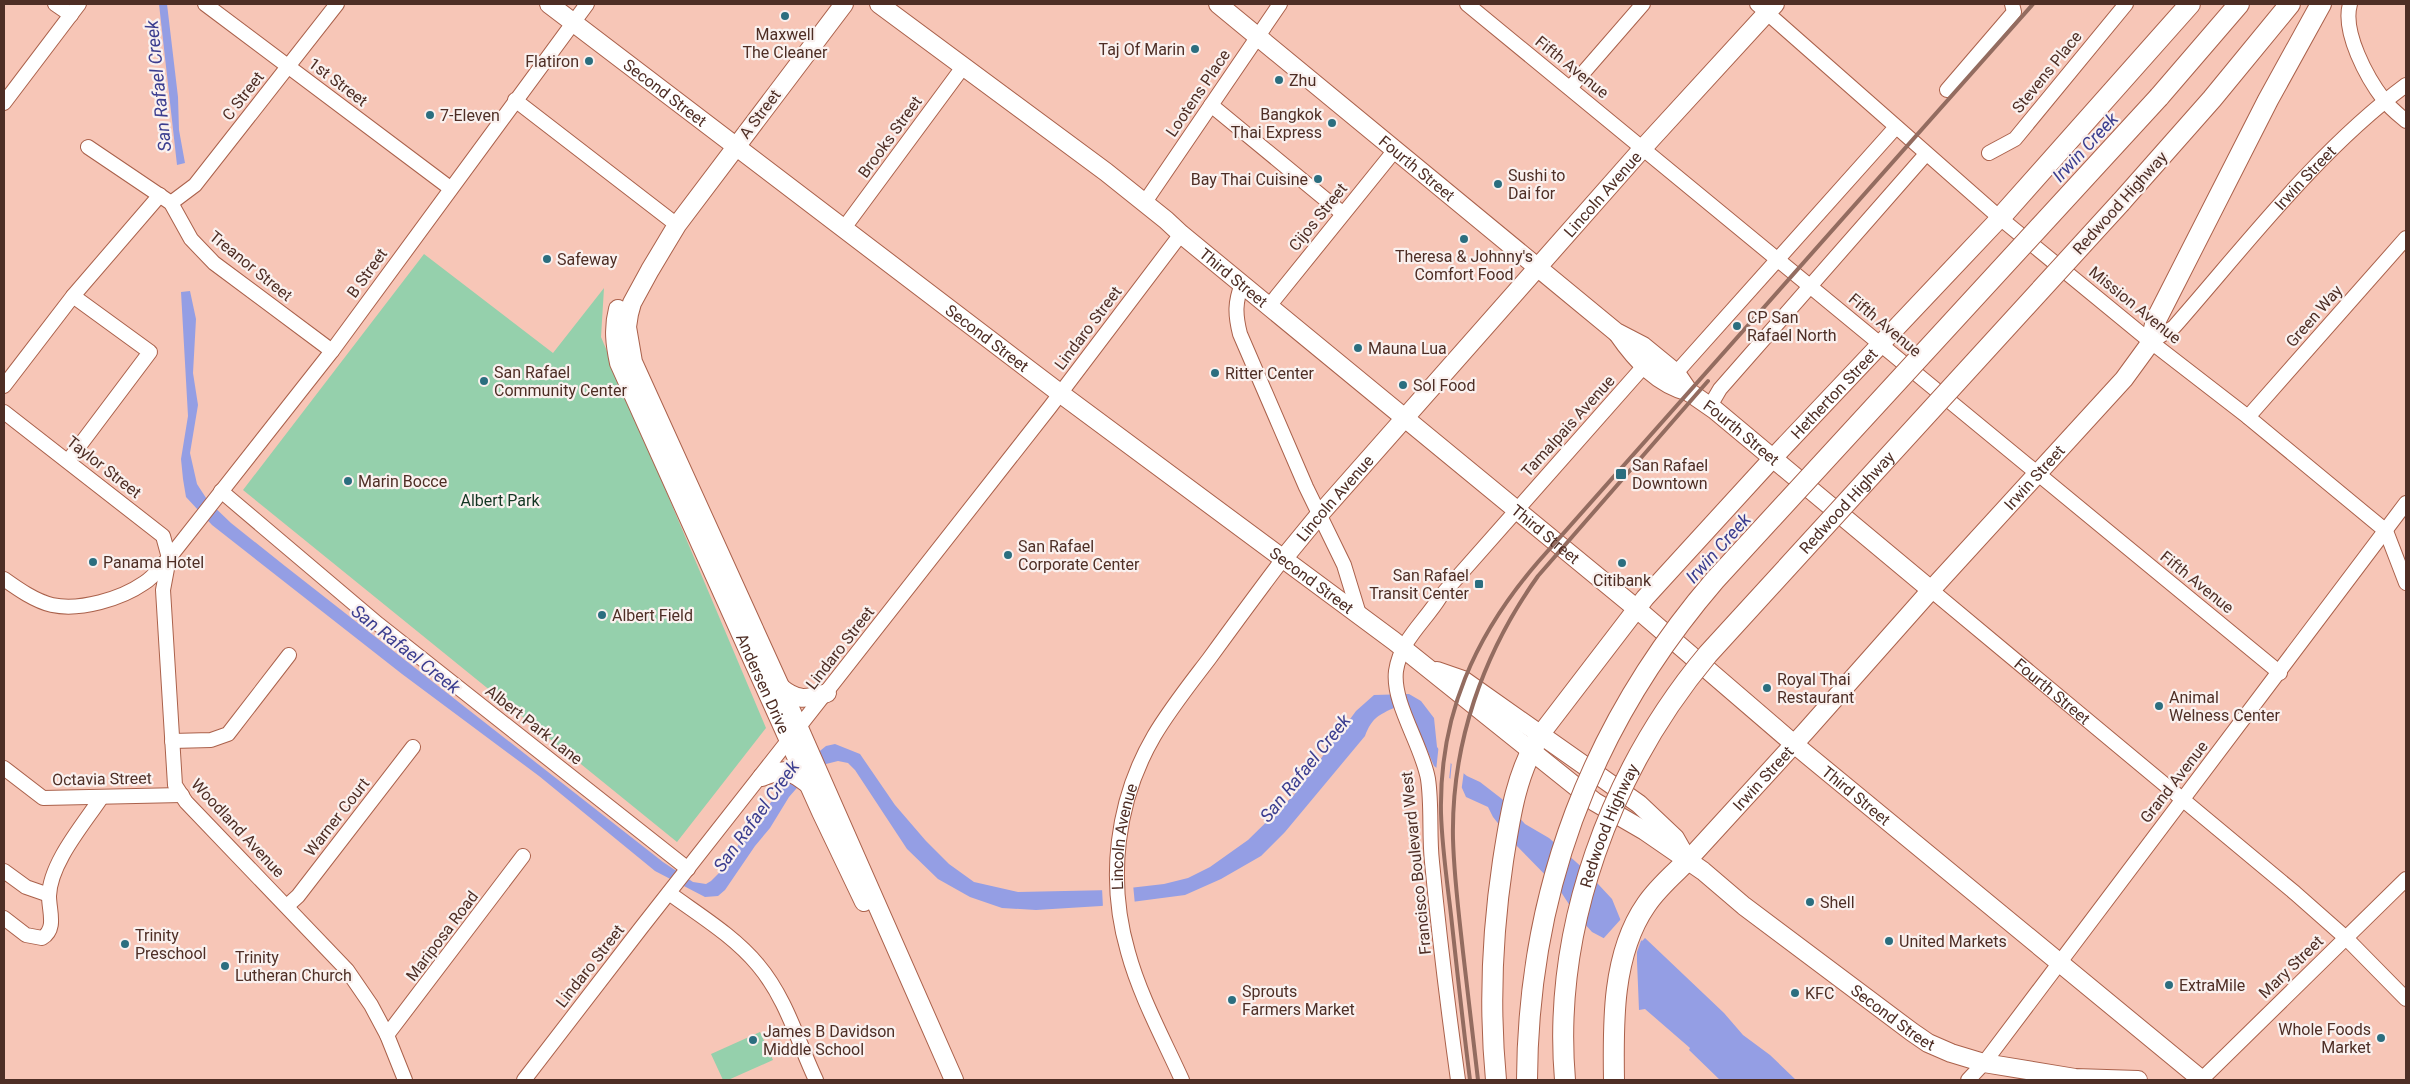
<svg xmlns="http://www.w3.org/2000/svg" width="2410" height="1084" viewBox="0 0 2410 1084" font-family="Roboto,sans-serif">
<rect width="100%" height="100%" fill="#f7c6b7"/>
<path fill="#95d0ac" d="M 424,254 L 553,353 L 604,288 L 601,337 L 766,728 L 677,842 L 243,490 Z
M 760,1032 L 773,1060 L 728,1080 L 723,1080 L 711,1054 Z"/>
<path fill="#949ee4" d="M 159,4 L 167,4 L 178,97 L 179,130 L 185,163 L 177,165 Z
M 190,291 L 196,319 L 193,373 L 198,405 L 190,453 L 197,484 L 208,501 L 231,523 L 285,566 L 663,862 L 693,882 L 706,884 L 711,881 L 727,865 L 743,837 L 758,821 L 782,786 L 795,771 L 826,746 L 835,744 L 860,754 L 895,805 L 926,841 L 949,864 L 974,882 L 1018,892 L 1112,890 L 1164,884 L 1188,878 L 1210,867 L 1248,840 L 1294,795 L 1356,711 L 1374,695 L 1409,694 L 1421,701 L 1434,718 L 1437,747 L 1448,761 L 1467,776 L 1480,782 L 1502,799 L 1525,824 L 1549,838 L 1585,870 L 1612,899 L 1621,921 L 1642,941 L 1645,938 L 1724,1013 L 1743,1035 L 1770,1055 L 1796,1080 L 1720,1080 L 1689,1050 L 1690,1048 L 1645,1009 L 1639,1010 L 1637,961 L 1628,951 L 1592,932 L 1574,912 L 1559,889 L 1513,842 L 1493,817 L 1488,807 L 1466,797 L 1462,788 L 1434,766 L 1411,712 L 1396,707 C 1378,715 1372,718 1365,736 L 1285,832 L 1261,856 L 1221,879 L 1185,895 L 1101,906 L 1036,910 L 1002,908 L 970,897 L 938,879 L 907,849 L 855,770 L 848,763 L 838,761 L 826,764 L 809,774 L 789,797 L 770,828 L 755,846 L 725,890 L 718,896 L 705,897 L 655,871 L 539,776 L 402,674 L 212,525 L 186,497 L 183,479 L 181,459 L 188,416 L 181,292 Z"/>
<path fill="#f7c6b7" d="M 1439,743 L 1451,760 L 1449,781 L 1436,771 Z
M 1452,761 L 1464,771 L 1461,793 L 1450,782 Z
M 1133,884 L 1135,905 L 1103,908 L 1102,888 Z
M 1621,919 L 1642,938 L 1637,952 L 1637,966 L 1626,953 L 1603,939 Z"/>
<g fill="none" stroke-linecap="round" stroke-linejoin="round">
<defs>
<g id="minor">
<path d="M 55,4 L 71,15"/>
<path d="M 205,4 L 450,188"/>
<path d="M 1467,4 L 2280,673"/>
<path d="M 1757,4 L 2000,218 L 2151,342 L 2248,417 L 2386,531 L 2406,583"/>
<path d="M 2350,4 C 2342,32 2367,78 2384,100 C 2390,108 2399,115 2406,121"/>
<path d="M 1570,88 L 1643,4"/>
<path d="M 1947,90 L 2014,12 L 2012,4"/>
<path d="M 515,100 L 677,225"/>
<path d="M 4,103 L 79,4"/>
<path d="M 1211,105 L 1342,213"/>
<path d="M 88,147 L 171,203 L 191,239 L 214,263 L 332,351"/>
<path d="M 1989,153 L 2015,139 L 2126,4"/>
<path d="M 1145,202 L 1280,4"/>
<path d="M 171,203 L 195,185 L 337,4"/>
<path d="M 844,228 L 963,67"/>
<path d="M 1242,284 C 1235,302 1235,314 1240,334 L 1306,487 L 1344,565 L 1359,614"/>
<path d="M 1269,306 L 1395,150"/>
<path id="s1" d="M 2151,342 L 2174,327 C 2246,245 2318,150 2406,85"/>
<path d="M 1676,373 L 1896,127"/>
<path d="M 4,386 L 73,296 L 160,195"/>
<path d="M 1710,406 L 1720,389 L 1926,154"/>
<path d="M 4,412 L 163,536 L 169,558 L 163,590 L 175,785 L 186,802 L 347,970 L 371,1005 L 387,1035 L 405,1080"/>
<path d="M 2248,417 L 2406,238"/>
<path d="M 68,461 L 150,352 L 73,296"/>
<path d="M 221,491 L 378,624 L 688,869"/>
<path d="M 4,579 C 18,589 35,601 52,605 C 80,611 121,599 144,583 C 154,577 161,566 169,558 L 332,351 L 587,4"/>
<path id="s2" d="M 1931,590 L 2295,893 L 2346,938 L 2406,999"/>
<path d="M 172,741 L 211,740 L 228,734 L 289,655"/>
<path d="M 4,768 L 43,798 L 182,795"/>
<path d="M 4,871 L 26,887 L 49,895"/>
<path d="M 669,893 C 699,915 734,936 758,965 C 786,998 798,1042 816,1080"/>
<path d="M 287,906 L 298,896 L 413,747"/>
<path d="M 4,918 L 26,935 L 42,938 C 57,929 49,911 49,896 C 50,863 83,825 101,798"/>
<path d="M 387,1035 L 523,856"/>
<path d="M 524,1080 L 641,928 L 1050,407 L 1181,234"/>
<path id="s3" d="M 1182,1080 C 1163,1038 1140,996 1128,952 C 1107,880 1116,801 1154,736 C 1170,709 1190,684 1209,659 C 1233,626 1258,592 1283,559"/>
<path d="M 1458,1080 C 1448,1008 1439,935 1432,862 C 1429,835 1432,806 1428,779 C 1422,745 1392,703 1396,671 C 1401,639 1424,623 1440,597 L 1644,366"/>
<path d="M 1968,1080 L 1984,1063 L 2406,503"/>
<path d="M 2201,1080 L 2406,879"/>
</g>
<g id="major">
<path id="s4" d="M 549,4 L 1061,394 L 1394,641 L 1595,802 L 1645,831 L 1703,871 L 1744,906 L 1912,1032 L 1928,1043 L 1951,1053 L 1984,1063 L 2075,1078 L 2138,1080"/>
<path d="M 844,4 L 677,225 L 650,270 L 632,303 L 629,314 L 627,327 L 633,362 L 799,728 L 954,1080"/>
<path id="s5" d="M 879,4 L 1106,172 L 1166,220 L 1181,234 L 1637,609 L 1794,744 L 2202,1080"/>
<path id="s6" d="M 1218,4 L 1616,332 L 1643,346 L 1676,373 L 1689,392 L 1715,410 L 1931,590"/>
<path id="s7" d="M 618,309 C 613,328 615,344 619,363 L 821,812 L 864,902"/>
<path d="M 1618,334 C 1636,360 1658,384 1689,392"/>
<path id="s8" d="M 1283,559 L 1320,514 L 1643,148 L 1775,4"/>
<path d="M 1437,671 L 1463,680 L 1639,804 L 1675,838 L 1687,859"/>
<path d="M 780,687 C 798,702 806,699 827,693"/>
<path id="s9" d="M 1540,735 L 1645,598 L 1773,458 L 2000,218"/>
<path d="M 762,777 C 784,768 789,769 808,784"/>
<path id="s10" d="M 1688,860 L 1806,731 L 1931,590 L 2124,379 L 2151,342"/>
</g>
<path id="highway" d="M 2159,97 L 2239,4
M 2121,202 L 2212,99 L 2290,4
M 2000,218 L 2190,4
M 2151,342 L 2156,320 L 2268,100 L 2321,4
M 1496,1080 C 1489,1007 1492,934 1503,861 C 1510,816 1516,774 1540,735
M 1614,1080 C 1613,1023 1612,954 1646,905 C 1657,888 1674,874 1688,860"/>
</defs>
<use href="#minor" stroke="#aa614b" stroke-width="16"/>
<use href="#major" stroke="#aa614b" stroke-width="20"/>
<use href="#highway" stroke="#aa614b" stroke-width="22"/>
<use href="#minor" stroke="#fff" stroke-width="14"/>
<use href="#major" stroke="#fff" stroke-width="18"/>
<use href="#highway" stroke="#fff" stroke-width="20"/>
<path stroke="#936c60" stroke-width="4" d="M 1470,1080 C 1463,1025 1457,970 1451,915 C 1447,881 1442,847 1441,813 C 1439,715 1475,635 1538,562 L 2033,4
M 1478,1080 C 1473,1038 1468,995 1463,952 C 1459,915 1454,877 1453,839 C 1451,744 1483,653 1538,576 L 1708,381"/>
<defs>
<g id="highway-bridge">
<path d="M 1527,1080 C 1528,891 1592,723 1715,580 L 2159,97"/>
<path id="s11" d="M 1565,1080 C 1552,928 1611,770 1708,654 L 2121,202"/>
</g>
</defs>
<use href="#highway-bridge" stroke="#aa614b" stroke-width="22" stroke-linecap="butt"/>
<use href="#highway-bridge" stroke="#fff" stroke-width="20"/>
</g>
<g fill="#2b6e7f" stroke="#faf1ef" stroke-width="2">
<circle cx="785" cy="16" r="5"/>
<circle cx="1195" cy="49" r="5"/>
<circle cx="589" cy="61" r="5"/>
<circle cx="1279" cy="80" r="5"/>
<circle cx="430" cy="115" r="5"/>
<circle cx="1332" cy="123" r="5"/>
<circle cx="1318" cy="179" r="5"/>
<circle cx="1498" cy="184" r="5"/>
<circle cx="1464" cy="239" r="5"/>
<circle cx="547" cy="259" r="5"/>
<circle cx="1737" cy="326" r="5"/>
<circle cx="1358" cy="348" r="5"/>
<circle cx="1215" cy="373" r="5"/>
<circle cx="484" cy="381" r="5"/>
<circle cx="1403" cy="385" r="5"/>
<rect x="1615" y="468" width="12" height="12" rx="2.5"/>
<circle cx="348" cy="481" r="5"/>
<circle cx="1008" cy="555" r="5"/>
<circle cx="93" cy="562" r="5"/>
<circle cx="1622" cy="563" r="5"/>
<rect x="1474" y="579" width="10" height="10" rx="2.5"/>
<circle cx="602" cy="615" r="5"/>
<circle cx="1767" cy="688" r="5"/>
<circle cx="2159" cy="706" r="5"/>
<circle cx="1810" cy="902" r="5"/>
<circle cx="1889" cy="941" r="5"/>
<circle cx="125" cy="944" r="5"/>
<circle cx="225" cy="966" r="5"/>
<circle cx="2169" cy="985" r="5"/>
<circle cx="1795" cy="993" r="5"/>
<circle cx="1232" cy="1000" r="5"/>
<circle cx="2381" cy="1038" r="5"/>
<circle cx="753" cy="1040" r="5"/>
</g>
<g text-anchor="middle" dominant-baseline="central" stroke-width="4.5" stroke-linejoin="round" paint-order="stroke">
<g font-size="16" fill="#4e2e25" stroke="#faf1ef" text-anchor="start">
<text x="785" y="34" text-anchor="middle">Maxwell<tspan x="785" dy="18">The Cleaner</tspan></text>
<text x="1185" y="49" text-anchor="end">Taj Of Marin</text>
<text x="579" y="61" text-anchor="end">Flatiron</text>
<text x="1289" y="80">Zhu</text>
<text x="1322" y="114" text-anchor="end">Bangkok<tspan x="1322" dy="18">Thai Express</tspan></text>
<text x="440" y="115">7-Eleven</text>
<text x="1508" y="175">Sushi to<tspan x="1508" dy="18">Dai for</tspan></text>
<text x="1308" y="179" text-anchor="end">Bay Thai Cuisine</text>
<text x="1464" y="256" text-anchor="middle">Theresa &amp; Johnny's<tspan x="1464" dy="18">Comfort Food</tspan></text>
<text x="557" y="259">Safeway</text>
<text x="1747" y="317">CP San<tspan x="1747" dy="18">Rafael North</tspan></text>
<text x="1368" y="348">Mauna Lua</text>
<text x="494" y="372">San Rafael<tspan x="494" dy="18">Community Center</tspan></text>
<text x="1225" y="373">Ritter Center</text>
<text x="1413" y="385">Sol Food</text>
<text x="1632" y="465">San Rafael<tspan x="1632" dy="18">Downtown</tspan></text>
<text x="358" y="481">Marin Bocce</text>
<text x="1018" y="546">San Rafael<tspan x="1018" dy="18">Corporate Center</tspan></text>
<text x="103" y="562">Panama Hotel</text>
<text x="1469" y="575" text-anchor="end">San Rafael<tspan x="1469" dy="18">Transit Center</tspan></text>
<text x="1622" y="580" text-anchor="middle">Citibank</text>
<text x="612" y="615">Albert Field</text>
<text x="1777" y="679">Royal Thai<tspan x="1777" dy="18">Restaurant</tspan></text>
<text x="2169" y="697">Animal<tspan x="2169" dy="18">Welness Center</tspan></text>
<text x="1820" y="902">Shell</text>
<text x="135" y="935">Trinity<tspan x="135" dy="18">Preschool</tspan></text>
<text x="1899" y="941">United Markets</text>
<text x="235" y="957">Trinity<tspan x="235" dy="18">Lutheran Church</tspan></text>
<text x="2179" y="985">ExtraMile</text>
<text x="1242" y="991">Sprouts<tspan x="1242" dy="18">Farmers Market</tspan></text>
<text x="1805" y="993">KFC</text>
<text x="2371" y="1029" text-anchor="end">Whole Foods<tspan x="2371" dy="18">Market</tspan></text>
<text x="763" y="1031">James B Davidson<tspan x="763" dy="18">Middle School</tspan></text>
</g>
<g font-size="16" fill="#4e2e25" stroke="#faf1ef">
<text transform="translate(1572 67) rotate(39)">Fifth Avenue</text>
<text transform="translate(2047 72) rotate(-51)">Stevens Place</text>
<text transform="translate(338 82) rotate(37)">1st Street</text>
<text stroke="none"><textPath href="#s4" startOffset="146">Second Street</textPath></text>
<text transform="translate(1198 93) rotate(-56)">Lootens Place</text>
<text transform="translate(243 96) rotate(-52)">C Street</text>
<text transform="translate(760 114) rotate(-53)">A Street</text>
<text transform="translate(890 137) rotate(-54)">Brooks Street</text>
<text stroke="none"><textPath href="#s6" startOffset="258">Fourth Street</textPath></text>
<text stroke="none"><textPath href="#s1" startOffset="226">Irwin Street</textPath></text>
<text stroke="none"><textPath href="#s8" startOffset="485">Lincoln Avenue</textPath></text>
<text transform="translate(2120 203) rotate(-48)">Redwood Highway</text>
<text transform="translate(1318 217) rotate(-51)">Cijos Street</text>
<text transform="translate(251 266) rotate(39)">Treanor Street</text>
<text transform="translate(367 273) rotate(-54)">B Street</text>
<text stroke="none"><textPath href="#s5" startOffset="448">Third Street</textPath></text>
<text transform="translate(2135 305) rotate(39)">Mission Avenue</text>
<text transform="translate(2314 316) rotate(-49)">Green Way</text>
<text transform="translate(1885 325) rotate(40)">Fifth Avenue</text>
<text transform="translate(1088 328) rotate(-53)">Lindaro Street</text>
<text stroke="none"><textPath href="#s4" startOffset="551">Second Street</textPath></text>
<text stroke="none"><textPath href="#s9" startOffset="451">Hetherton Street</textPath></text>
<text transform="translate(1568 426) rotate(-48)">Tamalpais Avenue</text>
<text stroke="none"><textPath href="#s6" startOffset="678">Fourth Street</textPath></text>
<text transform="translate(104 467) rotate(38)">Taylor Street</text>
<text stroke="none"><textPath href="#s10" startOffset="516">Irwin Street</textPath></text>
<text stroke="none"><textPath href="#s8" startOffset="80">Lincoln Avenue</textPath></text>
<text stroke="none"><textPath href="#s11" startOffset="666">Redwood Highway</textPath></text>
<text stroke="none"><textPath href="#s5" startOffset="852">Third Street</textPath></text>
<text stroke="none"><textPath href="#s4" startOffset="956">Second Street</textPath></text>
<text transform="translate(2197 582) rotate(39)">Fifth Avenue</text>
<text transform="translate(840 648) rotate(-52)">Lindaro Street</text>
<text stroke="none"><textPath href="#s7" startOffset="406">Andersen Drive</textPath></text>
<text stroke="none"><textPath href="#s2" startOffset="158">Fourth Street</textPath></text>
<text transform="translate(534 725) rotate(38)">Albert Park Lane</text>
<text stroke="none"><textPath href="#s10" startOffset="111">Irwin Street</textPath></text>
<text transform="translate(102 779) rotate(-1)">Octavia Street</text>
<text transform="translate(2174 782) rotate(-52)">Grand Avenue</text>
<text stroke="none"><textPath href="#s5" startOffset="1258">Third Street</textPath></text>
<text transform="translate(337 817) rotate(-52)">Warner Court</text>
<text stroke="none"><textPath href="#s11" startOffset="261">Redwood Highway</textPath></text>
<text transform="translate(238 828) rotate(47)">Woodland Avenue</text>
<text stroke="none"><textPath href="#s3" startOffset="256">Lincoln Avenue</textPath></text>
<text transform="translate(1416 863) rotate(-96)">Francisco Boulevard West</text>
<text transform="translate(442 936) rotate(-53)">Mariposa Road</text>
<text transform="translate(590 966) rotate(-52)">Lindaro Street</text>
<text transform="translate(2291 967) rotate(-44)">Mary Street</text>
<text stroke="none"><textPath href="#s4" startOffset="1684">Second Street</textPath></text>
</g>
<g font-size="16" fill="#133623" stroke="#faf1ef">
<text x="500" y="500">Albert Park</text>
</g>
<g font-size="18" font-style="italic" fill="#3b3d8f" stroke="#faf1ef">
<text transform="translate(158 86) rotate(-96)">San Rafael Creek</text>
<text transform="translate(2085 147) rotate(-47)">Irwin Creek</text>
<text transform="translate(1718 548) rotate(-48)">Irwin Creek</text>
<text transform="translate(406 649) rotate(38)">San Rafael Creek</text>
<text transform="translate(1305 768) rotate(-51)">San Rafael Creek</text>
<text transform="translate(756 816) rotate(-54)">San Rafael Creek</text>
</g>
</g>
<rect width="2410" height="1084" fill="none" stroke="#4e2e25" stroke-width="10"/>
</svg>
